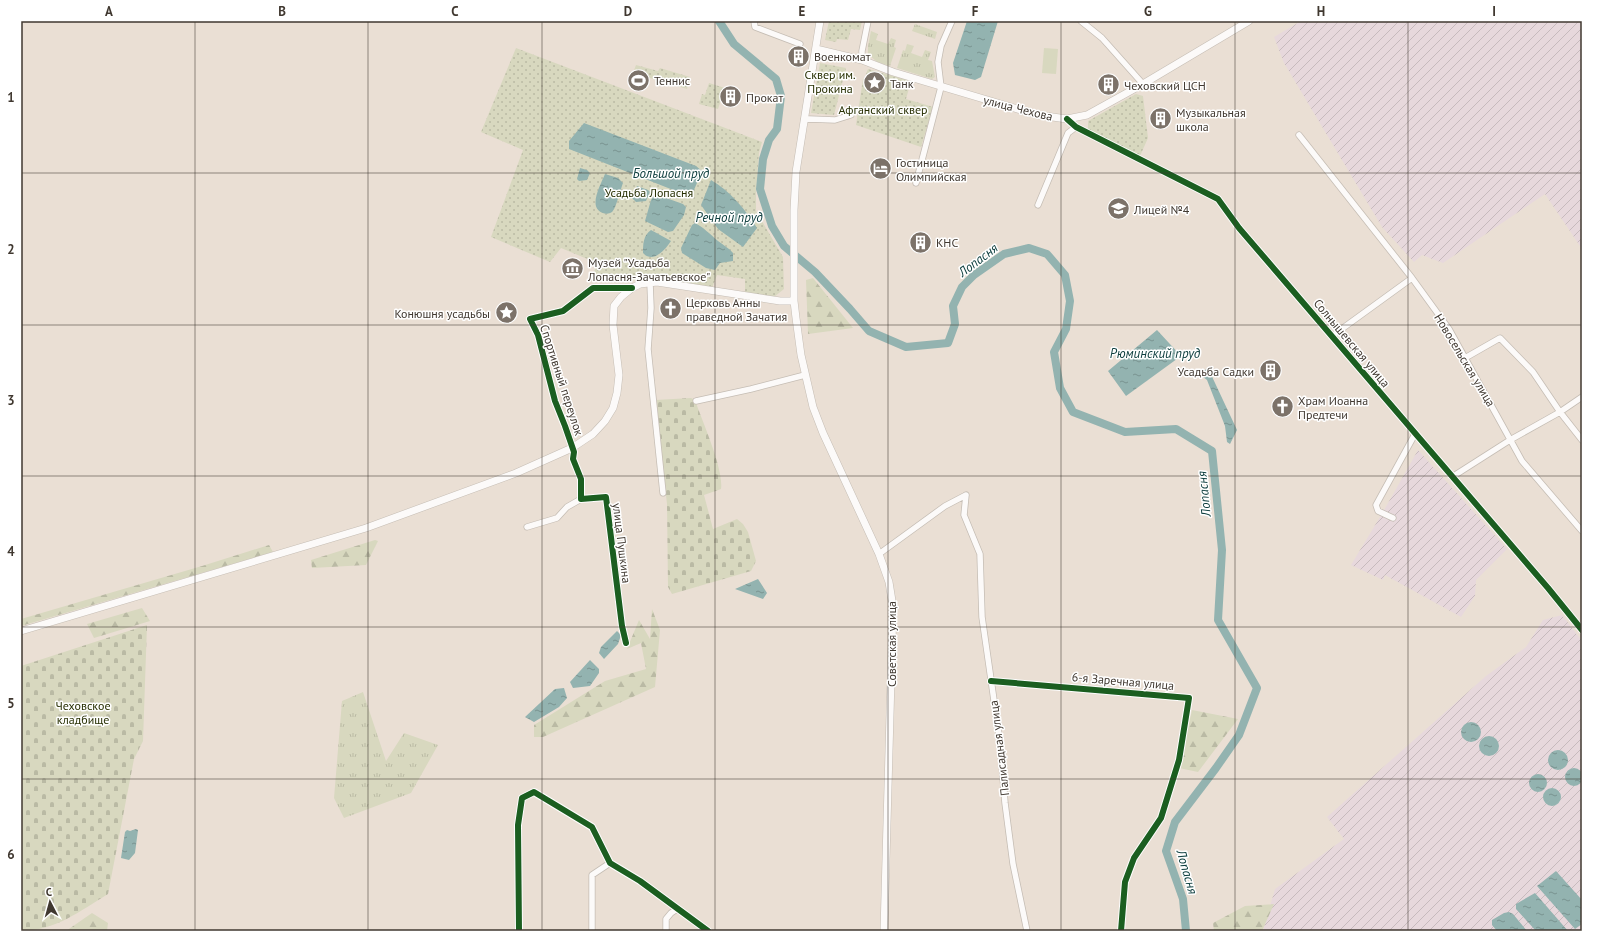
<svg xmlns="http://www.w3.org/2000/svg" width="1603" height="952" viewBox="0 0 1603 952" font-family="'PT Sans',sans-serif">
<defs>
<pattern id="industrial-furrows" width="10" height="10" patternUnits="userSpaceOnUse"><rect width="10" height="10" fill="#e7d8dc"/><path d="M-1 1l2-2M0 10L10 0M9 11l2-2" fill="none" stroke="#c7babd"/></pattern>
<pattern id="grass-tufts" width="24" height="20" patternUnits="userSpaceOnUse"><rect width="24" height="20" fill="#d8d8bf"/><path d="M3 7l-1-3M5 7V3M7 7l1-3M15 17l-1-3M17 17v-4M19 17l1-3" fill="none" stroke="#babaa4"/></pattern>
<pattern id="forest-firs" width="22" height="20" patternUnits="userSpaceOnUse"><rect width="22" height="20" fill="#d8d8bf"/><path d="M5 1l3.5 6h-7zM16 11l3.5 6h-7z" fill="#babaa4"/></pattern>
<pattern id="cemetery-stones" width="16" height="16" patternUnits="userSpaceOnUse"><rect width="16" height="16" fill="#d8d8bf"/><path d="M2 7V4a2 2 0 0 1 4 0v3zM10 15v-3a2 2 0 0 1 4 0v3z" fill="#babaa4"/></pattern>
<pattern id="park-dots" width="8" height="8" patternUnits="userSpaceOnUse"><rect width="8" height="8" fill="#d8d8bf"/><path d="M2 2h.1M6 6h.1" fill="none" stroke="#babaa4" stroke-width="1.8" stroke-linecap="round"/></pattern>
<pattern id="water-ripples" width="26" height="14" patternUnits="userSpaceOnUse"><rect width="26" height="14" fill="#93b3b0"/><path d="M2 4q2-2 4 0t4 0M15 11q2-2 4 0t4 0" fill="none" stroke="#799390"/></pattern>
</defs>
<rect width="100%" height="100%" fill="#eadfd4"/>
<path fill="url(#industrial-furrows)" d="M 1301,21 L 1582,21 L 1582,249 L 1545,194 L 1443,263 L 1422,255 L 1414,262 L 1382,227 L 1284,63 L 1274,37 Z
M 1418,450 L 1507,549 L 1476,580 L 1475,596 L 1461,617 L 1385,575 L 1383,580 L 1351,565 L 1383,512 Z
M 1562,615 L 1582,641 L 1582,931 L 1263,931 L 1275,889 L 1344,839 L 1327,817 L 1486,676 L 1526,647 L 1543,620 Z"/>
<path fill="url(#grass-tufts)" d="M 915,24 L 937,32 L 935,39 L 912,31 Z
M 871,31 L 878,34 L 876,40 L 888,44 L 891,38 L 896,40 L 894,47 L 896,48 L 890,66 L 877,62 L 868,54 L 868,46 Z
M 907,44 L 914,46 L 911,53 L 922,57 L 925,50 L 931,52 L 928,60 L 932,61 L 935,77 L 932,79 L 897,68 L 903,50 L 905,51 Z
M 363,692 L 386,761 L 404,733 L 438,745 L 411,793 L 344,818 L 334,798 L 342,701 Z"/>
<path fill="url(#forest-firs)" d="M 813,278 L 853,328 L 808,334 L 806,280 Z
M 375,540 L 378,541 L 366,565 L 312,568 L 311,560 Z
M 269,545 L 273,552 L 21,626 L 21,619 L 202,566 Z
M 142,608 L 150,621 L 94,638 L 87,624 Z
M 652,609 L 660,630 L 655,687 L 543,737 L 534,737 L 534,725 L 605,681 L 646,669 L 641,643 L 627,649 L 639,620 L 650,639 Z
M 1192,710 L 1238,719 L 1198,772 L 1179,768 Z
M 1274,904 L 1262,931 L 1214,931 L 1213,923 L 1245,906 Z
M 92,913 L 108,923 L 107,931 L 66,931 Z"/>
<path fill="url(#cemetery-stones)" d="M 691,398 L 695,400 C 702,421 724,469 721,489 L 704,495 L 713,529 L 737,519 L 743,524 L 748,532 L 756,561 L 751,571 L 672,594 L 668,587 L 667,504 L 655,400 Z
M 147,625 L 143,741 L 134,759 L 108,894 C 80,911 55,931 21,931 L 21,666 Z"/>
<path fill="url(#park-dots)" d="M 829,21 L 862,21 L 860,30 L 851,29 L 848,40 L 837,39 L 836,42 L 825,40 Z
M 516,48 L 762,142 L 759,153 L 756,191 L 756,211 L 783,257 L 784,289 L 774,297 L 745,293 L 745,279 L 717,275 L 712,288 L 650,280 L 591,281 L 597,263 L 561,248 L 550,262 L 491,237 L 523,150 L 481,132 Z
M 820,63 L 846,68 L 834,115 L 811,113 Z
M 636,65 L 658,71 L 660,68 L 690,77 L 687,89 L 633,73 Z
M 868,69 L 911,81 L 906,99 L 933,107 L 921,147 L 856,125 L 863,79 L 875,83 L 878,77 L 866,74 Z
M 709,83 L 728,89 L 725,101 L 721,100 L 718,109 L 699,104 L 702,94 L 705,95 Z
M 1136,94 L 1143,96 L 1148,138 L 1140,156 L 1088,130 L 1088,121 Z"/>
<path fill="#d8d8bf" d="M 1044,48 L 1058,49 L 1056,74 L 1042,73 Z
M 633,73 L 645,77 L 642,85 L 630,82 Z"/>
<path fill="url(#water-ripples)" d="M 967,21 L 998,21 L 981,77 L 975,80 L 955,75 L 953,63 Z
M 584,123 L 696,166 L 702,171 L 691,197 L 569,149 L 569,141 Z
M 580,168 L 587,170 L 590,173 L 587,180 L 579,181 L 577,179 Z
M 605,174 L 618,178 L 623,183 C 621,188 616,209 612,212 C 609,214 606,214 603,213 C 587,208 601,184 605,174 Z
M 711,180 C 730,191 746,210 757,228 L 743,247 L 718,229 L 701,205 Z
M 637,186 L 648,190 L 650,192 L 646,201 L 636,202 L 632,198 Z
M 655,194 L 683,204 L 686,207 L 684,215 L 673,231 L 668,232 L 645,221 L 651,200 Z
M 695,223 C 703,227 710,234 718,241 C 723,245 729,248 733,253 L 733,261 L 720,263 L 715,270 L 706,268 L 682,253 L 681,248 L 692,225 Z
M 651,230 L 671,241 C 665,250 653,264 643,253 C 643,244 643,236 651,230 Z
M 1157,330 L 1181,356 L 1126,396 L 1108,371 Z
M 1208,368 L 1237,430 L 1230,444 L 1227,442 L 1225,426 L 1207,380 L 1199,374 Z
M 758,579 L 767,593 L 763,599 L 735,589 Z
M 617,631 L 621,635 L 618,644 L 604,659 L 599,653 L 601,647 Z
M 590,660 L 599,669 L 599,673 L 590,686 L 573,688 L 570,682 Z
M 564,688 L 567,698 L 559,707 L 534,722 L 525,717 L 555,689 Z
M1461 732a10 10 0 1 1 20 0a10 10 0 1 1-20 0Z
M1479 746a10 10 0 1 1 20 0a10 10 0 1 1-20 0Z
M1548 760a10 10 0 1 1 20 0a10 10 0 1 1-20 0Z
M1565 777a9 9 0 1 1 18 0a9 9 0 1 1-18 0Z
M1529 783a9 9 0 1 1 18 0a9 9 0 1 1-18 0Z
M1543 797a9 9 0 1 1 18 0a9 9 0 1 1-18 0Z
M 136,829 L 138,830 L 135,853 L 129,860 L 121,858 L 125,832 L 127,830 L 130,831 Z
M 1556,871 L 1582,900 L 1582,924 L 1575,929 L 1537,886 Z
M 1535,893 L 1568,931 L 1536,931 L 1516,909 L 1516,904 Z
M 1509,912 L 1513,914 L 1527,931 L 1497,931 L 1492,925 L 1492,920 L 1504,913 Z"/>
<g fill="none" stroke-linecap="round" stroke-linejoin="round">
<path stroke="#93b3b0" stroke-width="8" d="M 719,21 L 734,44 L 776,79 L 781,96 L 777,129 L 769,140 L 763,159 L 760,189 L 772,226 L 784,246 L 815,272 L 850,309 L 869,331 L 906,347 L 948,343 L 955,324 L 953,306 L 962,287 L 974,275 L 1004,254 L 1029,248 L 1047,254 L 1065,275 L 1070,301 L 1066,329 L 1054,352 L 1060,388 L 1073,412 L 1125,432 L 1176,429 L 1212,451 L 1222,550 L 1218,620 L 1257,688 L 1239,735 L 1216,768 L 1175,822 L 1166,851 L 1183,899 L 1186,931"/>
<defs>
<path id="minor" d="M 754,21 L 755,27 L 800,44
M 1081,21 L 1102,38 L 1143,84
M 862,60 L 862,51 L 868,21
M 1067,119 L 1076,127 L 1218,199 L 1239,228 L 1548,588 L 1582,630
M 804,120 L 809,119 L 835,120 L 851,115
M 1299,135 L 1412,278 L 1449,329 L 1522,461 L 1582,531
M 916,183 L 941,87 L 938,62 L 941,46 L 952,21
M 1038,205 L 1068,133 L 1076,127
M 650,283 L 651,308 L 648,349 L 663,493
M 1332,336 L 1412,278
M 1465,358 L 1500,338 L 1533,372 L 1560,412 L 1582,440
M 696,401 L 751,389 L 805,375
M 1452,477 L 1510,440 L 1560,412 L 1582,397
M 966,495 L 964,515 L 980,554 L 982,617 L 1000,742 L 1005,803 L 1013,864 L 1027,931
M 1393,518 L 1378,511 L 1376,505 L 1415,434
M 527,527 L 557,518 L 567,507 L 581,499
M 879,554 L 945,506 L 966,495
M 626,643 L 622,626 L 606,497 L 581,499 L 581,479 L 573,459 L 574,452 L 565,426 L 555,401 L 538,335 L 530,319 L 563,311 L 593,288 L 632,288
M 991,681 L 1189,698 L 1179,760 L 1161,818 L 1134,858 L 1125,882 L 1121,931
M 519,931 L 518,825 L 522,798 L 534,792 L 592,827 L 610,863 L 640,881 L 708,931
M 592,931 L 592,875 L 610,863
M 666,931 L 666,919 L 671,913 L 677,909"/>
<path id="major" d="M 820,21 L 796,172 L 794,210 L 794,301 L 796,318 L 801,355 L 813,407 L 823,433 L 879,554 L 889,582 L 893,607 L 884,931
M 816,49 L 862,60 L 893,72 L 1038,115 L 1067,119 L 1087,115 L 1143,84 L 1249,21
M 21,631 L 366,528 L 516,473 L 572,448 L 593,434 L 605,421 L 613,408 L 617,393 L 619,375 L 613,325 L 614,306 L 621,297 L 632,288 L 640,284 L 657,282 L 780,301 L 794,301"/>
</defs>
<use href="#minor" stroke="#c5bdb4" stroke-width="7"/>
<use href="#major" stroke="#c5bdb4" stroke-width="8"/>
<use href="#minor" stroke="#fcfaf9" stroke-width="5.5"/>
<use href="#major" stroke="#fcfaf9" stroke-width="7"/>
<defs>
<path id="cycleway" d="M 1067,119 L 1076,127 L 1218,199 L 1239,228 L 1548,588 L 1582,630
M 626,643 L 622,626 L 606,497 L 581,499 L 581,479 L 573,459 L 574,452 L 565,426 L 555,401 L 538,335 L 530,319 L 563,311 L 593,288 L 632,288
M 991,681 L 1189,698 L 1179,760 L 1161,818 L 1134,858 L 1125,882 L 1121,931
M 519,931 L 518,825 L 522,798 L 534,792 L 592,827 L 610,863 L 640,881 L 708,931"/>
</defs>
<use href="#cycleway" stroke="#fff" stroke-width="8"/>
<use href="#cycleway" stroke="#1b5e20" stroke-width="6"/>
</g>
<path fill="none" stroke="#403830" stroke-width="1" stroke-opacity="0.55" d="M 195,21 L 195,931M 368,21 L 368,931M 542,21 L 542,931M 715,21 L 715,931M 888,21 L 888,931M 1061,21 L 1061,931M 1235,21 L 1235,931M 1408,21 L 1408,931M 21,173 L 1582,173M 21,325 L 1582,325M 21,476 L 1582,476M 21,627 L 1582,627M 21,779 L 1582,779"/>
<defs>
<symbol id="building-disc" viewBox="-11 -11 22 22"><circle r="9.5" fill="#7c7269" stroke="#fff"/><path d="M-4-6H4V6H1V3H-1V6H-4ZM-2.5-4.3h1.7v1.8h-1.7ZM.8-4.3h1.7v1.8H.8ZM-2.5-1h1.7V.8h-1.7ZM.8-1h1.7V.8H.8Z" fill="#fff"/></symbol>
<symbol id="stadium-disc" viewBox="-11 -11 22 22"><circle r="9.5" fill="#7c7269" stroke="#fff"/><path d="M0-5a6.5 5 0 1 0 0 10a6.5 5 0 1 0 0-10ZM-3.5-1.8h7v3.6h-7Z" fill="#fff"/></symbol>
<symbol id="sight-disc" viewBox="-11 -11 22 22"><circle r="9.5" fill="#7c7269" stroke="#fff"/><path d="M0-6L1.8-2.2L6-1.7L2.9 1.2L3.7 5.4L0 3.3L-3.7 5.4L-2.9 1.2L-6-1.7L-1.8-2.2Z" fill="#fff"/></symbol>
<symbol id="hotel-disc" viewBox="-11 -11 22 22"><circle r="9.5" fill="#7c7269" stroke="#fff"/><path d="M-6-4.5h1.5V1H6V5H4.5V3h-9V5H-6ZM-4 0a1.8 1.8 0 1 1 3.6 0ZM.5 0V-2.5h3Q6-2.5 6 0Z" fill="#fff"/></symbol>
<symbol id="school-disc" viewBox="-11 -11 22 22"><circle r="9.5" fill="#7c7269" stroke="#fff"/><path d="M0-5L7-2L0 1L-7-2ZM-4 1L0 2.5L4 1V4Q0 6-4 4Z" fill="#fff"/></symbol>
<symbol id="museum-disc" viewBox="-11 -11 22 22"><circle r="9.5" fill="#7c7269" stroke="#fff"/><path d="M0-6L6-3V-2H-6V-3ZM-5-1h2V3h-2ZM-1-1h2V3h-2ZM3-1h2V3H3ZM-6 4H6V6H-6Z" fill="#fff"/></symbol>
<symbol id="church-disc" viewBox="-11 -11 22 22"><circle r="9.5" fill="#7c7269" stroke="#fff"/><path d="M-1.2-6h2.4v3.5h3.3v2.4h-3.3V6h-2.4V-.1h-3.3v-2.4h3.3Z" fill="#fff"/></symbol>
</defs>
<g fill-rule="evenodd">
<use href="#building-disc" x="786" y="44" width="25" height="25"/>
<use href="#stadium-disc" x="626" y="68" width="25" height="25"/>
<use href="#sight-disc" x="862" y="70" width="25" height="25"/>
<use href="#building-disc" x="1096" y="72" width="25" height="25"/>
<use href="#building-disc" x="718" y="84" width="25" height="25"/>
<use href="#building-disc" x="1148" y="106" width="25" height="25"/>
<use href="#hotel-disc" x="868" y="156" width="25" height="25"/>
<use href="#school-disc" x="1106" y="196" width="25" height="25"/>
<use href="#building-disc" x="908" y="230" width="25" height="25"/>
<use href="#museum-disc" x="560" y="256" width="25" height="25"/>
<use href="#church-disc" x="658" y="296" width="25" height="25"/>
<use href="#sight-disc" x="494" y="300" width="25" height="25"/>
<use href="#building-disc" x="1258" y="358" width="25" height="25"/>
<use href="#church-disc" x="1270" y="394" width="25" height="25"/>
</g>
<g text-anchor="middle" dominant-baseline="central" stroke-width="3" stroke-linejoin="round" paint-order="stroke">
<g font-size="12" fill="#403830" stroke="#fff" text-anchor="start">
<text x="814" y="56">Военкомат</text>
<text x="654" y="80">Теннис</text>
<text x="890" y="83">Танк</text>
<text x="1124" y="85">Чеховский ЦСН</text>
<text x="746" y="97">Прокат</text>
<text x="1176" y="112">Музыкальная<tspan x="1176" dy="14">школа</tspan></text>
<text x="896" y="162">Гостиница<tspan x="896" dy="14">Олимпийская</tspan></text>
<text x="1134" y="209">Лицей №4</text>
<text x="936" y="242">КНС</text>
<text x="588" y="262">Музей "Усадьба<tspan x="588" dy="14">Лопасня-Зачатьевское"</tspan></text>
<text x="686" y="302">Церковь Анны<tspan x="686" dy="14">праведной Зачатия</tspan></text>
<text x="490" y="313" text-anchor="end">Конюшня усадьбы</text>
<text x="1254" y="371" text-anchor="end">Усадьба Садки</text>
<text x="1298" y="400">Храм Иоанна<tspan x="1298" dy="14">Предтечи</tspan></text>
</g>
<g font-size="12" fill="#272f02" stroke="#fff">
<text x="830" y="74">Сквер им.<tspan x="830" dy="14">Прокина</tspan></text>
<text x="883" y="109">Афганский сквер</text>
<text x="649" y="192">Усадьба Лопасня</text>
<text x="83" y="705">Чеховское<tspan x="83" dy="14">кладбище</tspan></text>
</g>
<g font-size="12" fill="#403830" stroke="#fff">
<text transform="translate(1018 108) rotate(14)">улица Чехова</text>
<text transform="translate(1352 343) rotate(50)">Солнышевская улица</text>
<text transform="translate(1465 360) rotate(59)">Новосельская улица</text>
<text transform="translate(562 380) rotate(72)">Спортивный переулок</text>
<text transform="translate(622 543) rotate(83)">улица Пушкина</text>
<text transform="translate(891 644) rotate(-90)">Советская улица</text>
<text transform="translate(1123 681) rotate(5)">6-я Заречная улица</text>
<text transform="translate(999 748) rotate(-97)">Палисадная улица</text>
</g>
<g font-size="13" font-style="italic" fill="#104040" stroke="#fff">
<text x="671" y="173">Большой пруд</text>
<text x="729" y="217">Речной пруд</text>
<text transform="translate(978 260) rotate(-37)">Лопасня</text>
<text x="1155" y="353">Рюминский пруд</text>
<text transform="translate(1204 494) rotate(-96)">Лопасня</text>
<text transform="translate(1187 872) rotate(74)">Лопасня</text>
</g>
</g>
<rect width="1603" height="952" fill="none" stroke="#ffffff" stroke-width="44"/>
<g transform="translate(50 902) rotate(354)" stroke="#ffffff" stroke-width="3" paint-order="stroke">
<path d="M0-3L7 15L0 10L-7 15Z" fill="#403830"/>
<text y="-6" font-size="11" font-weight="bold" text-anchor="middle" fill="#403830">С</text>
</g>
<rect x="22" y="22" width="1559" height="908" fill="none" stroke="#403830" stroke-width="1.5"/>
<g font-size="13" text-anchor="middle" font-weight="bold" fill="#403830">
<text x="109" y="16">A</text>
<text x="282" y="16">B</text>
<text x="455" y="16">C</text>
<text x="628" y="16">D</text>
<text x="802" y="16">E</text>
<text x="975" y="16">F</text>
<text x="1148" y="16">G</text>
<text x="1321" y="16">H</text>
<text x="1494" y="16">I</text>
<text x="11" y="102">1</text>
<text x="11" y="254">2</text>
<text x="11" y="405">3</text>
<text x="11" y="556">4</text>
<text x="11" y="708">5</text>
<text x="11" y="859">6</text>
</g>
</svg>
